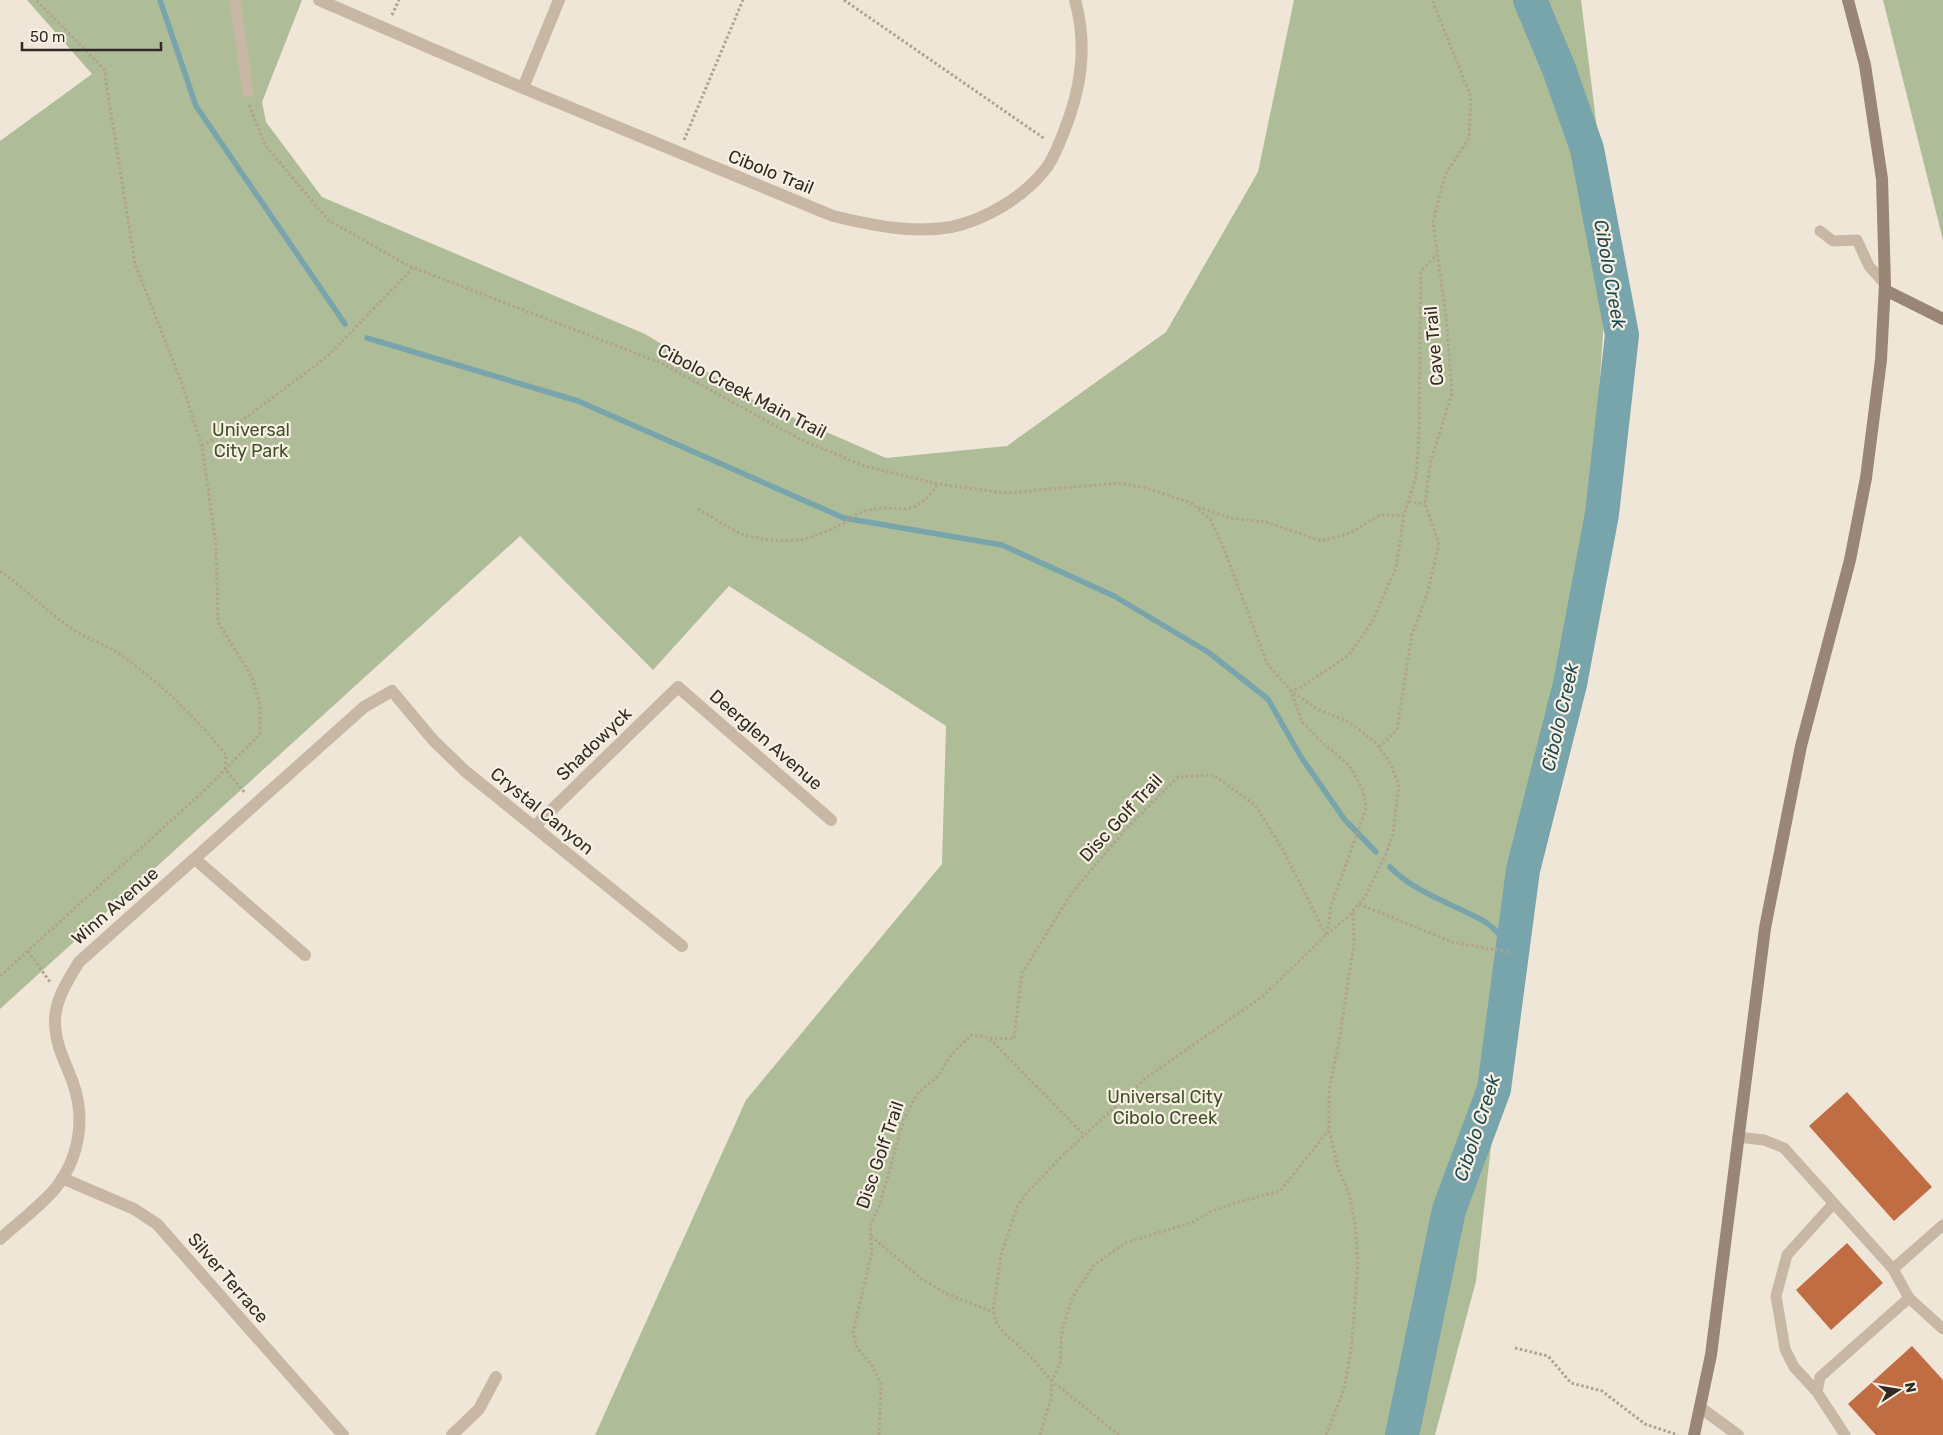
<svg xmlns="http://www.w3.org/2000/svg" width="1943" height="1435" viewBox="0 0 1943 1435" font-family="Rubik,sans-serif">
<rect width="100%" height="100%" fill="#efe6d7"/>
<path fill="#aebd98" d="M 27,0 L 302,0 L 262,102 L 266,122 L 322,197 L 645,334 L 755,401 L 886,458 L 1007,446 L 1166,332 L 1258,172 L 1294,0 L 1581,0 L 1610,234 L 1577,707 L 1513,948 L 1476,1281 L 1435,1435 L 595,1435 L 746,1100 L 942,864 L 946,726 L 729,586 L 653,670 L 520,536 L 0,1009 L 0,141 L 92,74 Z
M 1883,0 L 1943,0 L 1943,240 Z"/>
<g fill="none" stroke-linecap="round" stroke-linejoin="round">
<path stroke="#78a4ab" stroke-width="5.5" d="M 160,0 L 196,106 L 345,324
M 367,338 L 578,401 L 844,518 L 1002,545 L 1114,596 L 1208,652 L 1268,699 L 1301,757 L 1345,820 L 1376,852
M 1390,867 C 1415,893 1451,903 1482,920 C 1494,926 1504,940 1513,948"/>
<path stroke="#78a4ab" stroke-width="34" d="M 1402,1435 L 1449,1210 L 1494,1089 L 1523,870 L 1570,684 L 1602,514 L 1622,335 L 1587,149 L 1559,69 L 1530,0"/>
</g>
<path fill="#c16d44" d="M 1847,1092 L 1932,1187 L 1894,1221 L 1809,1126 Z
M 1847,1243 L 1883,1283 L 1831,1330 L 1796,1290 Z
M 1912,1346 L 1943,1380 L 1943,1435 L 1876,1435 L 1848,1404 Z"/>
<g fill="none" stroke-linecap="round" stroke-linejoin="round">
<path stroke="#b2a18e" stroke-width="3" stroke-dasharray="2.5 2.5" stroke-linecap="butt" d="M 844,0 L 1045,139
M 392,15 L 399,0
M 249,105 L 265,145 L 328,220 L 409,266 L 661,363 L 800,439 L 864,466 L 938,484 L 1005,493 L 1120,483 L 1146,488 L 1191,503 L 1210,519 L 1222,544 L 1267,663 L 1291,691 L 1317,709 L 1349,722 L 1374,741 L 1389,761 L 1399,784 L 1393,834 L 1386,854 L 1366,895 L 1349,916 L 1326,935 L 1263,996 L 1146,1078 L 1063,1155 L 1027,1193 L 1017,1207 L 1001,1255 L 993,1312 L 997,1324 L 1003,1332 L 1029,1355 L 1052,1381 L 1051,1398 L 1040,1435
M 684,140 L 743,0
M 202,446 L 248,416 L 328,356 L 414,267
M 1409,502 L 1425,504
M 1198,507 L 1231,518 L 1266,522 L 1321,541 L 1350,533 L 1380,515 L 1404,515
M 698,509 C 713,517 730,530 745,535 C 766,541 797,544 817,535 C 825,532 834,528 842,524 C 850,519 855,514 865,511 C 902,501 910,524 938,484
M 0,571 C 24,587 44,609 68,626 C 83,637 102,643 118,653 C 155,678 199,720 226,755 L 225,769 L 245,793
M 1379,747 L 1397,730 L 1412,634 L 1427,595 L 1439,544 L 1425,504 L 1430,464 L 1452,393 L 1446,316 L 1433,222 L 1445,175 L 1469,138 L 1471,97 L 1432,0
M 1359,904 L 1452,942 L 1509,952
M 1327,934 L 1331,906 L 1366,808 L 1362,788 L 1349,765 L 1325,745 L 1302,722 L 1291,691 L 1300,688 L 1349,655 L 1372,622 L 1396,568 L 1404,515 L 1416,476 L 1419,435 L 1421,271 L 1437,254
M 28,951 L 50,982
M 0,976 L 206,789 L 260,734 L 260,705 L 252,677 L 218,622 L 216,545 L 202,446 L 181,381 L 135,264 L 104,69 L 36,0
M 990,1039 L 1084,1135
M 871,1236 L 922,1279 L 947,1294 L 993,1312
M 1515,1348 L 1548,1356 L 1571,1383 L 1602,1391 L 1645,1424 L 1678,1435
M 879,1435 L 881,1384 L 872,1365 L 857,1348 L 853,1332 L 872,1252 L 870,1226 L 880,1204 L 904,1119 L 917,1094 L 938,1076 L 952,1054 L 971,1035 L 990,1038 L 1014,1039 L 1022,973 L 1071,894 L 1125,830 L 1178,777 L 1214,775 L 1256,806 L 1283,850 L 1326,935
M 1119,1435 L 1052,1381 L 1060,1363 L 1062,1331 L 1072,1298 L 1094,1265 L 1125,1243 L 1193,1222 L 1212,1211 L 1239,1202 L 1280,1191 L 1329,1130
M 1326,1435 L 1344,1389 L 1351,1351 L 1358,1263 L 1355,1224 L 1349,1193 L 1338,1168 L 1329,1129 L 1329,1090 L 1339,1042 L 1354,942 L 1353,911"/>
<path stroke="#c7b7a4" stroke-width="11" d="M 235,0 L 248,92
M 1820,231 L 1833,241 L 1857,240 L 1869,266 L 1885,284
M 1738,1137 L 1764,1140 L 1784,1148 L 1893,1269 L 1909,1298 L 1943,1329
M 1833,1204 L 1787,1255 L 1776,1296 L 1785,1349 L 1794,1367 L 1817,1392 L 1845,1435
M 1893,1269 L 1943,1225
M 1817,1392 L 1820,1377 L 1909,1298"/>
<path stroke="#c7b7a4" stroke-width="12" d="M 319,0 L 523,88 L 833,216 C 871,225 912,234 951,227 C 985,220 1022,198 1044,171 C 1053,161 1058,146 1063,134 C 1081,90 1088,47 1075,0
M 523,88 L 559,0
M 534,827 L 678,687 L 831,820
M 195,859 L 305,955
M 62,1178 L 134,1209 L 157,1224 L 343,1435
M 0,1239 C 18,1223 38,1208 54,1190 C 79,1160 86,1119 73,1083 C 66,1063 56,1047 55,1025 C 54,1001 67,982 79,962 L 364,707 L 392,691 L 433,740 L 465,771 L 682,946
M 1701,1408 L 1738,1435
M 452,1435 L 479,1409 L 496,1377"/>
<path stroke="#9a8676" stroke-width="12" d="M 1885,290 L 1943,319
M 1694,1435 L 1711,1355 L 1765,928 L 1801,746 L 1850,560 L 1866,478 L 1881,360 L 1885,284 L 1882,179 L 1865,65 L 1848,0"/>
</g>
<g text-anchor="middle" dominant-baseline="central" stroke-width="4.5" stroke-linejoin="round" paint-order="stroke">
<g font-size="18" fill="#322b25" stroke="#f8f0e3">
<text transform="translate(771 172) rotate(22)">Cibolo Trail</text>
<text transform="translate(1434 346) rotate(-95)">Cave Trail</text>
<text transform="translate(742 391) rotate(27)">Cibolo Creek Main Trail</text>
<text transform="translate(766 740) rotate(41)">Deerglen Avenue</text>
<text transform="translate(594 744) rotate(-44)">Shadowyck</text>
<text transform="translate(542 811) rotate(39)">Crystal Canyon</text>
<text transform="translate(1121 818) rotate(-47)">Disc Golf Trail</text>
<text transform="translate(115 906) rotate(-41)">Winn Avenue</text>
<text transform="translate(880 1155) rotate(-71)">Disc Golf Trail</text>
<text transform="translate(228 1278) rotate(49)">Silver Terrace</text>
</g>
<g font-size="18" fill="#3f502a" stroke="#f8f0e3">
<text x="251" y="430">Universal<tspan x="251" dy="21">City Park</tspan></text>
<text x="1165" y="1097">Universal City<tspan x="1165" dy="21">Cibolo Creek</tspan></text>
</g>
<g font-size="19" font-style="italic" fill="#1d4a52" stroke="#f8f0e3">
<text transform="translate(1610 274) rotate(80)">Cibolo Creek</text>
<text transform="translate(1560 717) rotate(-77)">Cibolo Creek</text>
<text transform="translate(1477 1128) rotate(-72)">Cibolo Creek</text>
</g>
</g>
<g transform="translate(1898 1390) rotate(78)" stroke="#f8f0e3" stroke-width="4" paint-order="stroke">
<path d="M0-4L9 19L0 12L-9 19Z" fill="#322b25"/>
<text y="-8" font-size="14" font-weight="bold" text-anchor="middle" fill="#322b25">N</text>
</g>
<path d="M22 42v8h139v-8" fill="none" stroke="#322b25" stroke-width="2.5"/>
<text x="30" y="42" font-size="15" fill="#322b25" stroke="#f8f0e3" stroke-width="4" paint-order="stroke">50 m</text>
</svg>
